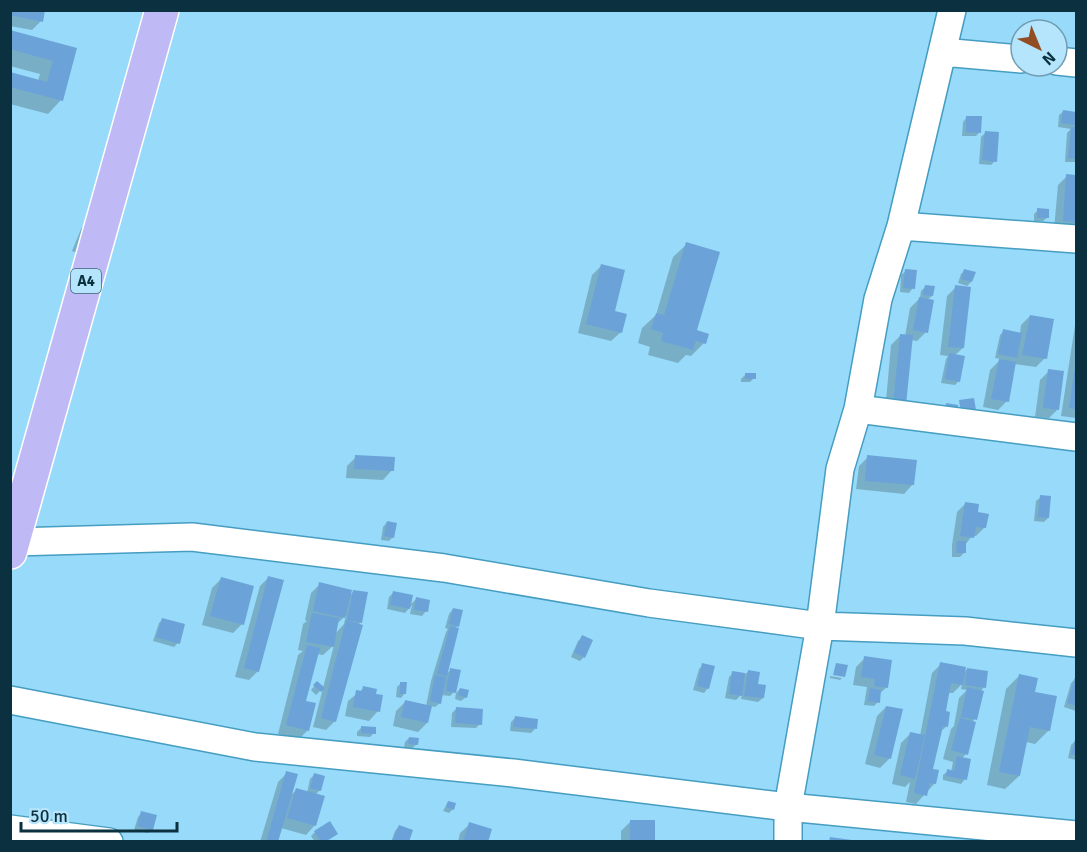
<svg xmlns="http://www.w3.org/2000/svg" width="1087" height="852" viewBox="0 0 1087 852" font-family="Signika,sans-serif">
<rect width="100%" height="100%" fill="#98daf9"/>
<path fill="#0003" fill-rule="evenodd" d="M 10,10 L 41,21 L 32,30 L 10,26 Z
M 10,32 L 75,49 L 61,100 L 48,114 L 10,104 L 10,74 L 38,81 L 40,74 L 10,66 Z
M 1064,111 L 1076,113 L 1076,162 L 1065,162 L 1067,133 L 1071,129 L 1058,127 L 1059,115 Z
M 967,117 L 980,132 L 976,136 L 962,136 L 963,122 Z
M 985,133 L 995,161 L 991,165 L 979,164 L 981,137 Z
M 1067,176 L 1076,176 L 1076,226 L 1054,229 L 1058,185 Z
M 1038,210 L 1048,217 L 1043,221 L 1034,221 L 1034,214 Z
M 85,224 L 80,254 L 72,251 L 81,229 Z
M 687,244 L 695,331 L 704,343 L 691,356 L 686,355 L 678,363 L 648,355 L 650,347 L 638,343 L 642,328 L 656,315 L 673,257 Z
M 601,266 L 621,332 L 611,341 L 578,333 L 592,275 Z
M 965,270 L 971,282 L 967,286 L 958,283 L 961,274 Z
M 906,271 L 913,288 L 909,293 L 900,292 L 901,275 Z
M 926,286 L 932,296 L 927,300 L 926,332 L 917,341 L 911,340 L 905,404 L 885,412 L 891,345 L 900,336 L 905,336 L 910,308 L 920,298 L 921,291 Z
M 956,287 L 963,348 L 955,355 L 959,381 L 955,385 L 941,383 L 946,359 L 948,356 L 940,355 L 947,296 Z
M 1030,316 L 1045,358 L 1036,367 L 1014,364 L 1007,401 L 998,410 L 983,407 L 990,370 L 1001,359 L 995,358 L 1000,335 L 1004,331 L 1020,334 L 1021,325 Z
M 1076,319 L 1076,418 L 1061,416 Z
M 1049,371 L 1058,409 L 1049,418 L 1035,417 L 1040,380 Z
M 745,375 L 754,378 L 750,382 L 741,382 L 741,379 Z
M 356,457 L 392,470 L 383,480 L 346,478 L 347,466 Z
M 868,457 L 913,484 L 904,494 L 856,489 L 859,466 Z
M 1041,497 L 1048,518 L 1044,522 L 1034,521 L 1036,501 Z
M 966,503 L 976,513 L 985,527 L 976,536 L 972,536 L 965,545 L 964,553 L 960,557 L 952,557 L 952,545 L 957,512 Z
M 387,522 L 393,537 L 389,541 L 381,540 L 383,527 Z
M 269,577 L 258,671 L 249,680 L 235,677 L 260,586 Z
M 221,579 L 242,624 L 233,633 L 202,625 L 212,588 Z
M 320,584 L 349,596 L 354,591 L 361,622 L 358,625 L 335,721 L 326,730 L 313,727 L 323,688 L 316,695 L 311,690 L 317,683 L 323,688 L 334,645 L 323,655 L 317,654 L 305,702 L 308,730 L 299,739 L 278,734 L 298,655 L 303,651 L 298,650 L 303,624 L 307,621 L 305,620 L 311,593 ZM 346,615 L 344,624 L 335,634 L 336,625 Z
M 393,593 L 409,606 L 416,599 L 426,611 L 422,616 L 410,614 L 412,605 L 405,613 L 387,609 L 389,597 Z
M 453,609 L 457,626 L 455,629 L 446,674 L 451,670 L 454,692 L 450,696 L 441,695 L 440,703 L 435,707 L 430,706 L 427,723 L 418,732 L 393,726 L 396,711 L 405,702 L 426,706 L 431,681 L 446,632 L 448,629 L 445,628 L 449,614 Z
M 163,619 L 178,643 L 174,647 L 153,641 L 159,623 Z
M 583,637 L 584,657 L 580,661 L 571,657 L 578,641 Z
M 865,658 L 887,687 L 879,694 L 878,702 L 874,706 L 864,705 L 867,687 L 853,685 L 856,667 Z
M 941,664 L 964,673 L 967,669 L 984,687 L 980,692 L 966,754 L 961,759 L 965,779 L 961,784 L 943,780 L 943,775 L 948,771 L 951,772 L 953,762 L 943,759 L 951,729 L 954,726 L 959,698 L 967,690 L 961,689 L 962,684 L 953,693 L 948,693 L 944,713 L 947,726 L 940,732 L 931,770 L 935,783 L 916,804 L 906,802 L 910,782 L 905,787 L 892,784 L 901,743 L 910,734 L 920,736 L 932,673 Z
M 703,665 L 708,688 L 704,693 L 693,690 L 699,669 Z
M 748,672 L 763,698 L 758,702 L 741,699 L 742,694 L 736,700 L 725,698 L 729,677 L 733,673 L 745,674 Z
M 1020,675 L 1033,693 L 1049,730 L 1035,744 L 1026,742 L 1019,776 L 1005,789 L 987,785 L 1006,689 Z
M 830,676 L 842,678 L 840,680 L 830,678 Z
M 1075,679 L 1076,679 L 1076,711 L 1064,707 L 1071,683 Z
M 401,683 L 405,693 L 401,698 L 396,697 L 397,687 Z
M 364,688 L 378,711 L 369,721 L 345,716 L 348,701 Z
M 460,689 L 466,697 L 461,701 L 455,699 L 456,693 Z
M 886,707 L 889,759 L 880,768 L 865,764 L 877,716 Z
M 456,709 L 480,724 L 476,728 L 451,727 L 452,713 Z
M 515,718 L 535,729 L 531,733 L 510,731 L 511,722 Z
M 361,728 L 374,733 L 370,737 L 357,736 L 357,732 Z
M 409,738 L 417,744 L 412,748 L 404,747 L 405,742 Z
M 1075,741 L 1076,741 L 1076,760 L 1068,758 L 1071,745 Z
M 287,773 L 290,796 L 296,790 L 307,793 L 310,779 L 314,775 L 320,790 L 315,795 L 315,825 L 306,835 L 281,828 L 277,842 L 260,842 L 278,782 Z
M 448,802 L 453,809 L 449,813 L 443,811 Z
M 142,813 L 152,829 L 148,833 L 134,830 L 138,817 Z
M 630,822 L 653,842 L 621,842 L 621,831 Z
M 470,824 L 486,842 L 458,842 L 460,833 Z
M 399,826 L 407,842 L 391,842 L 395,831 Z
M 315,832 L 325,842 L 315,842 L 311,836 Z"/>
<path fill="#6ba3d9" d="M 10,10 L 45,10 L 43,22 L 10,15 Z
M 10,30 L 77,48 L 63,101 L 10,87 L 10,72 L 47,82 L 53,61 L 10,49 Z
M 1063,110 L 1076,112 L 1076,125 L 1061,123 Z
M 966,116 L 982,116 L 981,133 L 966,132 Z
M 1071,127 L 1076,127 L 1076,159 L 1068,158 Z
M 985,131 L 999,132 L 997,162 L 982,160 Z
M 1066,174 L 1076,175 L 1076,222 L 1063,221 Z
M 1037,208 L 1049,209 L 1049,218 L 1037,218 Z
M 686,242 L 720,252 L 697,330 L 709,334 L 706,344 L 696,341 L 693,350 L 661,341 L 663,333 L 651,329 L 656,313 L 664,315 Z
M 601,264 L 625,270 L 615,311 L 627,314 L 622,333 L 586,324 Z
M 905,269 L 917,270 L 915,289 L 903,288 Z
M 964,269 L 976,272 L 972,282 L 961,279 Z
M 925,285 L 935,286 L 933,296 L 923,295 Z
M 955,285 L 971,287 L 964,348 L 948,347 Z
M 919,297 L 934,300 L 928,333 L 913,330 Z
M 1030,315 L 1054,319 L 1047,359 L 1022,355 Z
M 1003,329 L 1022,333 L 1017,358 L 998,354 Z
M 900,334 L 913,335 L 906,405 L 893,404 Z
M 949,353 L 965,356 L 960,382 L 945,379 Z
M 999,359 L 1016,362 L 1009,402 L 991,399 Z
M 1075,367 L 1076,367 L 1076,409 L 1069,408 Z
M 1048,369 L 1064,371 L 1059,410 L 1043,408 Z
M 745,373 L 756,373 L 756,379 L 745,379 Z
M 974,398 L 976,410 L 961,413 L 959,400 Z
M 946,403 L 958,405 L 957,411 L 945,410 Z
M 355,455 L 395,457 L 394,471 L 354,469 Z
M 867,455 L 917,460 L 914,485 L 865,481 Z
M 1040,495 L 1051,496 L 1049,518 L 1038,517 Z
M 965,502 L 979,504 L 978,512 L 989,514 L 986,528 L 976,527 L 974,538 L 960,536 Z
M 387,521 L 397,523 L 394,538 L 384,536 Z
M 957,541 L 966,541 L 966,553 L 956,553 Z
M 268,576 L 284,580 L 259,672 L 244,668 Z
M 221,577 L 254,586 L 244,625 L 210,616 Z
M 319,582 L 352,590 L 345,618 L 313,611 Z
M 353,590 L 368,592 L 362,623 L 347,620 Z
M 393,591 L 413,595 L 410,609 L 390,605 Z
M 416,597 L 430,600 L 428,612 L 414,610 Z
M 453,608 L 463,610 L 459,627 L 449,624 Z
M 312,613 L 339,618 L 334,647 L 306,642 Z
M 162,618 L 185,624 L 180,644 L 156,637 Z
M 346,620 L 363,625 L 336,722 L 321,718 Z
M 450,626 L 459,628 L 447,676 L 437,674 Z
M 582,635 L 593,640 L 585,658 L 574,652 Z
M 307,645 L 320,648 L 306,701 L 316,703 L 309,731 L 286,725 Z
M 864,656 L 892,660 L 888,688 L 874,686 L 875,679 L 861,677 Z
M 940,662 L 966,667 L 963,685 L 951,683 L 946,711 L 950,712 L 948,727 L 943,726 L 933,769 L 939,770 L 936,784 L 930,783 L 927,796 L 914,793 Z
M 702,663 L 715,666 L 709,689 L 697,686 Z
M 836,663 L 848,665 L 845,677 L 833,675 Z
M 450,668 L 461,670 L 456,693 L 446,691 L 448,677 L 451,677 L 449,676 Z
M 967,668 L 988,671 L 986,688 L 965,685 Z
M 748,670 L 760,672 L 758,684 L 766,685 L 764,698 L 744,696 Z
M 732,671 L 745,673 L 742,696 L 729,694 Z
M 1019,674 L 1038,678 L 1035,692 L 1057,696 L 1050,731 L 1030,727 L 1020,776 L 999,772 Z
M 435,675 L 446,677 L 441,704 L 430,701 Z
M 1075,677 L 1076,677 L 1076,706 L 1067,703 Z
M 317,681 L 325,688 L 321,692 L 313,685 Z
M 400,682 L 407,682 L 406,694 L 400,694 Z
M 363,686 L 377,689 L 376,694 L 383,695 L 380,712 L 353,707 L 356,690 L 362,691 Z
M 967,687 L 984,691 L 977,720 L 961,717 Z
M 460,688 L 469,690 L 467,698 L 458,695 Z
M 870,688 L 881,690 L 880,703 L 868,701 Z
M 405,700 L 432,706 L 428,723 L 401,717 Z
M 886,706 L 903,709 L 891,759 L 874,755 Z
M 456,707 L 483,709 L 482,725 L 455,723 Z
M 515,716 L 538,719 L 537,729 L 513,727 Z
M 960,718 L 976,722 L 968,755 L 951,750 Z
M 361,726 L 376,727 L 376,734 L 361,733 Z
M 910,732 L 925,735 L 915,779 L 900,775 Z
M 1076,736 L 1076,755 L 1071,754 Z
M 409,737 L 419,738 L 418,745 L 408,744 Z
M 957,756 L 971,759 L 967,780 L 946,776 L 947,769 L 954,771 Z
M 286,771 L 298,774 L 278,842 L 266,842 Z
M 314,773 L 325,776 L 321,791 L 310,788 Z
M 296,788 L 325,796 L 316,826 L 287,818 Z
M 448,801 L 456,803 L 454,810 L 446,807 Z
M 141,811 L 157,815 L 153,830 L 137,826 Z
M 630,820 L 655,820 L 655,842 L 630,842 Z
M 330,821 L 338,834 L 325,842 L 321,842 L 314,831 Z
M 469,822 L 492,829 L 488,842 L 463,842 Z
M 399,825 L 413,830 L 409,842 L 392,842 Z
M 830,837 L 852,840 L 852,842 L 829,842 Z"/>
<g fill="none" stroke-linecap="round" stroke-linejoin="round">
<defs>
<path id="minor" d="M 942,52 L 1021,59
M 1057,61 L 1076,63
M 901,226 L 1076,239
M 858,409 L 1076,437
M 14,542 L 192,537 L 444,568 L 649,603 L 820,626 L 965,631 L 1076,643
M 10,700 L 255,747 L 513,773 L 788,807 L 1076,835
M 10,829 L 109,842
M 788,842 L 788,807 L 820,626 L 840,469 L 858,409 L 878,299 L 901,226 L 952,10"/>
<path id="highway" d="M 10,552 L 162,10"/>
</defs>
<use href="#minor" stroke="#459dc1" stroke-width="30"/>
<use href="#highway" stroke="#fff" stroke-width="36"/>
<use href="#minor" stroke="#fff" stroke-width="27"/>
<use href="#highway" stroke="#bfbaf6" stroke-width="33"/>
</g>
<g text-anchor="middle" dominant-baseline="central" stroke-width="4.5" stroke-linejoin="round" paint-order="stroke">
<rect fill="#b4e5fc" stroke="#3e6778" stroke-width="1.5" x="71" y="269" width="30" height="24" rx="4.5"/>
<g font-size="15" font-weight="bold" fill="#0b3140">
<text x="86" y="281">A4</text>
</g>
</g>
<rect width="1087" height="852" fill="none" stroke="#0b3140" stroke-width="24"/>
<g transform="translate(1039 48) rotate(137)"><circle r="28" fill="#b4e5fc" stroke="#709db1" stroke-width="1.5"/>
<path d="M0-4.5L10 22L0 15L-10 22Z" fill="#924d24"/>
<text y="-9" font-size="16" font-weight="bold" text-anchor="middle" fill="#0b3140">N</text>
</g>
<path d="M21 822v9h156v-9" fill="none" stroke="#0b3140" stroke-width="3"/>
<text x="30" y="822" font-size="18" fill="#0b3140" stroke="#b4e5fc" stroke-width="4.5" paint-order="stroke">50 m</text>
</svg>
